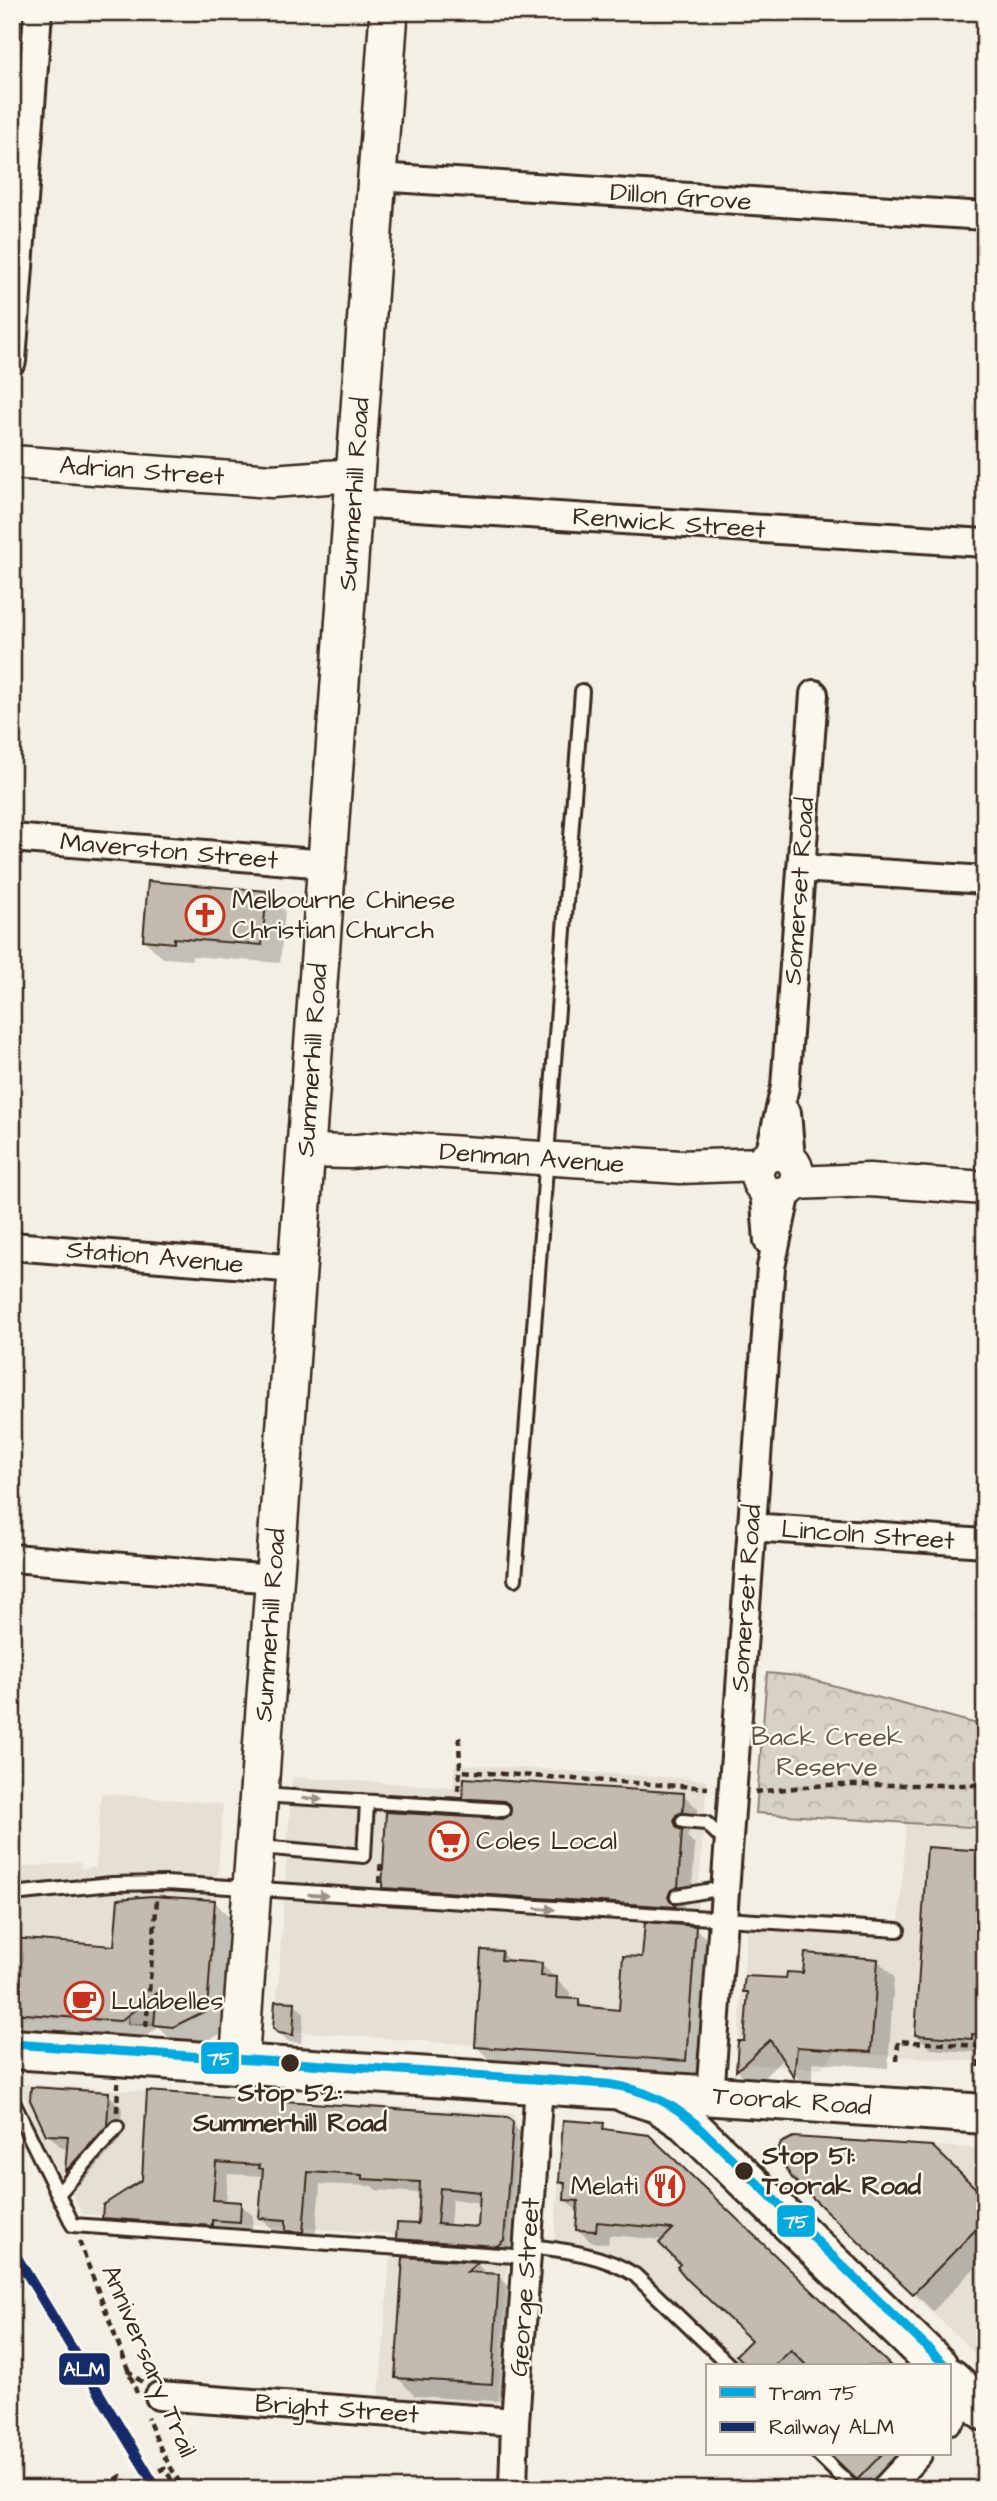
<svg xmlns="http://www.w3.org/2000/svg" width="997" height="2501" viewBox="0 0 997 2501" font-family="'Architects Daughter',sans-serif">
<defs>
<pattern id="forest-crowns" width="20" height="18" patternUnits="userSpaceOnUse" patternTransform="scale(1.75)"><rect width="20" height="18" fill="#d8d1c6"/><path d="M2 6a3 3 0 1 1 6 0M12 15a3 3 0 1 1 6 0" fill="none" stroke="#bab4aa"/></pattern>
</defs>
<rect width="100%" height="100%" fill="#f3efe4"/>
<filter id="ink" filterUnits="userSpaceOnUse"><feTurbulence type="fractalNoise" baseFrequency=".0143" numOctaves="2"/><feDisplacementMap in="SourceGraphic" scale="14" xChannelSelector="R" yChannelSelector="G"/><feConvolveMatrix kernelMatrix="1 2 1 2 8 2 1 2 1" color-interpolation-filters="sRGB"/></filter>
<g filter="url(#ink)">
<path fill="#e5dfd4" d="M 455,1764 L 707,1780 L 686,2061 L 275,2030 L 292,1777 L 453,1787 Z
M 101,1793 L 223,1804 L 207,2010 L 173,2027 L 12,2016 L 12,1868 L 80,1862 L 81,1869 L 96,1867 Z
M 906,1823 L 985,1828 L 985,2062 L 835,2052 L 821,2069 L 736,2064 L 748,1924 L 898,1934 Z
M 21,2084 L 513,2114 L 517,2125 L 497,2409 L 379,2400 L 392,2234 L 83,2214 L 34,2127 Z
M 563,2120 L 604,2123 L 604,2129 L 649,2135 L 891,2366 L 737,2366 L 641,2274 L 554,2244 Z
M 932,2146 L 985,2149 L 985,2197 Z
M 985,2220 L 985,2363 L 913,2294 Z"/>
<path fill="url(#forest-crowns)" stroke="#8a7e72" stroke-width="2" d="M 767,1673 L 798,1676 L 985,1726 L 985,1828 L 756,1813 Z
M 164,1896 L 154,2025 L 128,2024 L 137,1897 Z"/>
<path fill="#0003" fill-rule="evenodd" d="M 266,893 L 285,911 L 280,963 L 192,956 L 192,960 L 163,958 L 144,940 Z
M 465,1780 L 684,1795 L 698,1809 L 697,1826 L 690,1829 L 687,1836 L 695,1845 L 691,1901 L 685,1903 L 681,1912 L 398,1901 L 384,1887 L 516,1814 L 403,1806 L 392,1795 L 464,1800 Z
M 985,1853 L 985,2053 L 931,2049 L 917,2035 Z
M 215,1902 L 235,1923 L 227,2031 L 195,2047 L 177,2046 L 159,2027 L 141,2041 L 12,2031 L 12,1940 L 115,1948 Z
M 695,1928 L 708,1940 L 698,2073 L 489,2059 L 476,2046 L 501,1953 L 511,1962 L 541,1964 L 570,1992 L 569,2000 L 579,2001 L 587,2009 L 621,2012 L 644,1959 Z
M 877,1960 L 894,1977 L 888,2068 L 813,2062 L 811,2091 L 796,2076 L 784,2058 L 754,2087 L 738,2071 L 740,2043 L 746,2043 L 749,1996 L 745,1991 L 805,1975 Z
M 294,2003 L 304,2013 L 301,2043 L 289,2042 L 275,2028 Z
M 149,2093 L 506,2118 L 524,2136 L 516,2252 L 410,2251 L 398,2238 L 419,2226 L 421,2193 L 376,2190 L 372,2186 L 320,2184 L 315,2244 L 300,2243 L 288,2231 L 273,2230 L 261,2217 L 264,2176 L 228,2174 L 226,2203 L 240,2204 L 253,2216 L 252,2233 L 116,2230 L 104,2218 L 144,2181 ZM 452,2199 L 481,2203 L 479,2229 L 450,2227 Z
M 108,2094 L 122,2108 L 120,2140 L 80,2185 L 67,2172 L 69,2149 L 62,2148 L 48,2134 Z
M 603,2125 L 610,2132 L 648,2136 L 889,2366 L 750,2366 L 739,2355 L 753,2341 L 665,2240 L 609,2235 L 608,2244 L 591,2242 L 578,2229 L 579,2213 L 566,2200 L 566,2187 L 560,2181 Z
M 813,2196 L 985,2199 L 985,2257 L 933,2311 Z
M 405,2259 L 477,2264 L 488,2275 L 498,2276 L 517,2294 L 510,2402 L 415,2396 L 397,2377 Z
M 985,2302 L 985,2320 L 976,2311 Z
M 830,2454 L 908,2454 L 874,2489 L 868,2489 Z"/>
<path fill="#c3bbb0" stroke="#3b2a1e" stroke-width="2" fill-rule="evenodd" d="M 148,881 L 267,891 L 262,945 L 174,938 L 174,943 L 143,940 Z
M 464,1778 L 684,1793 L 683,1812 L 676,1815 L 674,1821 L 677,1828 L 682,1830 L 678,1887 L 671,1890 L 668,1897 L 676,1907 L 382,1888 L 386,1812 L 502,1819 L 510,1815 L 511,1807 L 504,1801 L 387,1794 L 463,1798 Z
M 927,1847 L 985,1851 L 985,2035 L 972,2034 L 972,2039 L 915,2035 Z
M 152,1896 L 215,1900 L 207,2010 L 173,2027 L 154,2025 L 157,1993 L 120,2021 L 12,2013 L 12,1938 L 114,1946 L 118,1899 Z
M 645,1922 L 696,1926 L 686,2061 L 475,2047 L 481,1950 L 502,1951 L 501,1960 L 542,1963 L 541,1976 L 557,1977 L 556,1998 L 579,1999 L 579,2006 L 619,2010 L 623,1956 L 642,1957 Z
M 805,1953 L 878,1959 L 871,2052 L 797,2047 L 794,2077 L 770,2040 L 736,2071 L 738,2041 L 744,2041 L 748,1992 L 743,1992 L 745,1976 L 786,1978 L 787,1972 L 803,1973 Z
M 275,2001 L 295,2002 L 293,2035 L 278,2033 L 273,2028 Z
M 31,2087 L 109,2092 L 107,2126 L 65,2172 L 68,2136 L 46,2135 L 30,2100 Z
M 147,2091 L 507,2117 L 513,2122 L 504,2240 L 497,2246 L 396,2239 L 397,2223 L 418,2224 L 420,2182 L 362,2179 L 362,2175 L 308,2172 L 303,2232 L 286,2231 L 286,2220 L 259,2218 L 263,2169 L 258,2168 L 259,2165 L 216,2162 L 213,2200 L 241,2202 L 240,2222 L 212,2220 L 212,2226 L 102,2218 L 103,2205 L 142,2180 ZM 440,2188 L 480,2192 L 478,2227 L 437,2224 Z
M 563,2120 L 604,2123 L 603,2129 L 649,2135 L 891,2366 L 807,2366 L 791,2350 L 774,2366 L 748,2366 L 736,2355 L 751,2340 L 687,2279 L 677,2267 L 680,2264 L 659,2243 L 673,2229 L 597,2222 L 596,2231 L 576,2230 L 578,2201 L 564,2200 L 565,2182 L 559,2182 Z
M 793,2137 L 932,2146 L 985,2197 L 985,2220 L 913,2294 L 792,2178 L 780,2159 L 778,2150 L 781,2143 Z
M 403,2257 L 478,2262 L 467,2272 L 499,2274 L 492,2384 L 395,2378 Z
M 830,2454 L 882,2454 L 857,2480 Z"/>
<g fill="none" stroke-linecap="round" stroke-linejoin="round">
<defs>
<path id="service" d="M 515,1579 L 582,691
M 261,1795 L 503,1810
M 683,1821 L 706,1823 L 727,1843
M 260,1847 L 364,1856 L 367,1803
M 12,1894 L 112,1884 L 166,1883 L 898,1930
M 677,1896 L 724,1888
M 12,2100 L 73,2225 L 528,2257
M 58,2194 L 117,2127
M 529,2246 C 565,2250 604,2255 635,2275 L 730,2366
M 818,2454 L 854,2489"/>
<path id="minor" d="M 377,177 L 985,216
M 12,361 L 38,12
M 354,503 L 985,543
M 12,838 L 326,864
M 801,868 L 985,880
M 787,1113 L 791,1159
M 769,1155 L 785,1087 L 814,694
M 764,1190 L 768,1241
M 12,1246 L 297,1269
M 751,1527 L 985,1543
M 12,1558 L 273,1579
M 710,2096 L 771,1267 L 787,1192
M 159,2396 L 515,2422
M 950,2420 L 970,2398
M 513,2489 L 515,2422 L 539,2086
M 885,2489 L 918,2454"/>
<path id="tertiary" d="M 12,462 L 272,481 L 355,475
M 306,1151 L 350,1152 L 385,1148 L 680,1167 L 760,1164
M757 1174a20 20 0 1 1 40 0a20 20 0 1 1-40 0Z
M 795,1183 L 869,1180 L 985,1188"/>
<path id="secondary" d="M 239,2065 L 389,12"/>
<path id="primary" d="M 626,2093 L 658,2103 L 686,2122 L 938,2366
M 950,2378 L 985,2411"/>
<path id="trunk" d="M 12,2049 L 985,2114"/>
</defs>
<use href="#service" stroke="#3b2a1e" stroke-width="18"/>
<use href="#minor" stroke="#3b2a1e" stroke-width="32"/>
<use href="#tertiary" stroke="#3b2a1e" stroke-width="37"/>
<use href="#secondary" stroke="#3b2a1e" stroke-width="42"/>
<use href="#primary" stroke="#3b2a1e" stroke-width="44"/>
<use href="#trunk" stroke="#3b2a1e" stroke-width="44"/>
<path stroke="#3b2a1e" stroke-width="4.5" stroke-dasharray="7 5" stroke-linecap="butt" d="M 459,1737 L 460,1771
M 458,1791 L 460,1771 L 708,1788
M 755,1792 L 826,1785 L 985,1785
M 379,1883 L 381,1860
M 146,2027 L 157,1899
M 897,2061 L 898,2041 L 980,2046 L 980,2035
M 979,2067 L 980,2046
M 117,2112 L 118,2083
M 79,2241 L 137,2393
M 127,2370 L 142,2382
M 116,2489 L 112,2482 L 121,2476 L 128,2489
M 129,2489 L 164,2468 L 177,2488 L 181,2485 L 163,2454 L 147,2417"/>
<use href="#service" stroke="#fbf7ec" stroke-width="12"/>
<use href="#minor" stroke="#fbf7ec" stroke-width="26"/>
<use href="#tertiary" stroke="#fbf7ec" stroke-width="32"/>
<use href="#secondary" stroke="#fbf7ec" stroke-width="37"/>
<use href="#primary" stroke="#fbf7ec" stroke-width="38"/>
<use href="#trunk" stroke="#fbf7ec" stroke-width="38"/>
<defs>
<path id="rail-1" d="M 12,2249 L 157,2489"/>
</defs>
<use href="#rail-1" stroke="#fbf7ec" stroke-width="16"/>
<use href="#rail-1" stroke="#152c6b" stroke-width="10"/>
<defs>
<path id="tram-1" d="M 12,2044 L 607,2084 C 642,2089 669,2101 696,2124 L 946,2366"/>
</defs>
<use href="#tram-1" stroke="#fbf7ec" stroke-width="14"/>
<use href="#tram-1" stroke="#00a9e0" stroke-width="9"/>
</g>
<defs><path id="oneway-solid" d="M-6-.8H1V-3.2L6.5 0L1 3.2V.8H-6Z" transform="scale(1.75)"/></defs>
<g fill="#9b9085">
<use href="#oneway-solid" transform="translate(312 1799) rotate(4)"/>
<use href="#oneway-solid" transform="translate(318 1895) rotate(4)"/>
<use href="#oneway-solid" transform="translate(545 1909) rotate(4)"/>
</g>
</g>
<defs>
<symbol id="church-ring" viewBox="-11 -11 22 22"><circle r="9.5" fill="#fbf7ec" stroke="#c8321e" stroke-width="1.5"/><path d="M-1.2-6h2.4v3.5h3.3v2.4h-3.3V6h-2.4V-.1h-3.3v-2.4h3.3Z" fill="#c8321e"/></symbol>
<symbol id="supermarket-ring" viewBox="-11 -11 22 22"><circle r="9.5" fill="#fbf7ec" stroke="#c8321e" stroke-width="1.5"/><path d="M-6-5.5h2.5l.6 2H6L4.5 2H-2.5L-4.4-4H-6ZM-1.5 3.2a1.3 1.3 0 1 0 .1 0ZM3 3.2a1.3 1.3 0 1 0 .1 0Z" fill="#c8321e"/></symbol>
<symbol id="cafe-ring" viewBox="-11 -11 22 22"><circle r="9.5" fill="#fbf7ec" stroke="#c8321e" stroke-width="1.5"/><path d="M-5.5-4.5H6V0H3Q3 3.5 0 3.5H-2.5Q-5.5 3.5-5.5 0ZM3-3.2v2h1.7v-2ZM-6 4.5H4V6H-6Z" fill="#c8321e"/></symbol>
<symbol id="restaurant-ring" viewBox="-11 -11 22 22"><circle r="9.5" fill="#fbf7ec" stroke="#c8321e" stroke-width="1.5"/><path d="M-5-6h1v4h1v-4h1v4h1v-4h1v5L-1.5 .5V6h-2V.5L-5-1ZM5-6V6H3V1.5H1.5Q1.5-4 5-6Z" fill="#c8321e"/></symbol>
</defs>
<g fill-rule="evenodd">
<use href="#church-ring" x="183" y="893" width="44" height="44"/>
<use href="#supermarket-ring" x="427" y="1819" width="44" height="44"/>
<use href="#cafe-ring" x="62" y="1979" width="44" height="44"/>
<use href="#restaurant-ring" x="643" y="2164" width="44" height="44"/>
</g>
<g fill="#3b2a1e" stroke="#fbf7ec" stroke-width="2.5">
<circle cx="290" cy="2063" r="10"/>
<circle cx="744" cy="2171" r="10"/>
</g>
<g text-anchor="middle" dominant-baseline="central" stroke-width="5" stroke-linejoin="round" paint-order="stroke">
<g font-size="26" fill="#3b2a1e" stroke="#fbf7ec">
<text transform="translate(681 197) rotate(4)">Dillon Grove</text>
<text transform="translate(142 471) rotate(4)">Adrian Street</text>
<text transform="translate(354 494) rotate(-86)">Summerhill Road</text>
<text transform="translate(669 523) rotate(4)">Renwick Street</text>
<text transform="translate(169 851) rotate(5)">Maverston Street</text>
<text transform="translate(799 891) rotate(-86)">Somerset Road</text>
<text transform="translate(312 1060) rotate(-86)">Summerhill Road</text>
<text transform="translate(532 1158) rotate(4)">Denman Avenue</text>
<text transform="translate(155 1257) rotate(5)">Station Avenue</text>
<text transform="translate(868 1535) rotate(4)">Lincoln Street</text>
<text transform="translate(746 1598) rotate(-86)">Somerset Road</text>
<text transform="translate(270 1625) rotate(-86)">Summerhill Road</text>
<text transform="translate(792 2101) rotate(4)">Toorak Road</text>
<text transform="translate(525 2287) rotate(-86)">George Street</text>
<text transform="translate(149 2361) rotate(67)">Anniversary Trail</text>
<text transform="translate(337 2409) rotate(4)">Bright Street</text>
</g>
<g font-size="26" fill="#3b2a1e" stroke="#fbf7ec" text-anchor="start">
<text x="232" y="900">Melbourne Chinese<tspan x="232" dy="30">Christian Church</tspan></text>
<text x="476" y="1841">Coles Local</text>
<text x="111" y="2001">Lulabelles</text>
<text x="638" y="2186" text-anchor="end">Melati</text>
</g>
<g font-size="26" fill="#625448" stroke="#fbf7ec">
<text x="827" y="1737">Back Creek<tspan x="827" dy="30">Reserve</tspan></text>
</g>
<g font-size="26" font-weight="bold" fill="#3b2a1e" stroke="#fbf7ec">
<text x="290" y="2093">Stop 52:<tspan x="290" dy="30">Summerhill Road</tspan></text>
<text x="762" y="2156" text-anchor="start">Stop 51:<tspan x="762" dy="30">Toorak Road</tspan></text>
</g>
</g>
<g stroke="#fbf7ec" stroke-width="2.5">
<rect x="200" y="2041" width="40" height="34" rx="7" fill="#00a9e0"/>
<rect x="776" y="2204" width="40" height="34" rx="7" fill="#00a9e0"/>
<rect x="58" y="2352" width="53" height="34" rx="7" fill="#152c6b"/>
</g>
<g font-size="19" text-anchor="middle" font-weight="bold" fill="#fff">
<text x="220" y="2065">75</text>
<text x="796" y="2228">75</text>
<text x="84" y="2376">ALM</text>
</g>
<rect width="997" height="2501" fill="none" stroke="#fbf7ec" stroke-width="42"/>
<rect x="21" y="21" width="955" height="2459" fill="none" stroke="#3b2a1e" stroke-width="2.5" filter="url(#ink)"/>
<rect x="706" y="2364" width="245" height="91" fill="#fbf7ec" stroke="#aea59a" stroke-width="2"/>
<rect x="720" y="2387" width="35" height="10" fill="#00a9e0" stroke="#aea59a" stroke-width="2"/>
<text x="769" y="2400" font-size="21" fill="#3b2a1e">Tram 75</text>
<rect x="720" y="2422" width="35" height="10" fill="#152c6b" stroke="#aea59a" stroke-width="2"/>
<text x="769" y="2434" font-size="21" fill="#3b2a1e">Railway ALM</text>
</svg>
